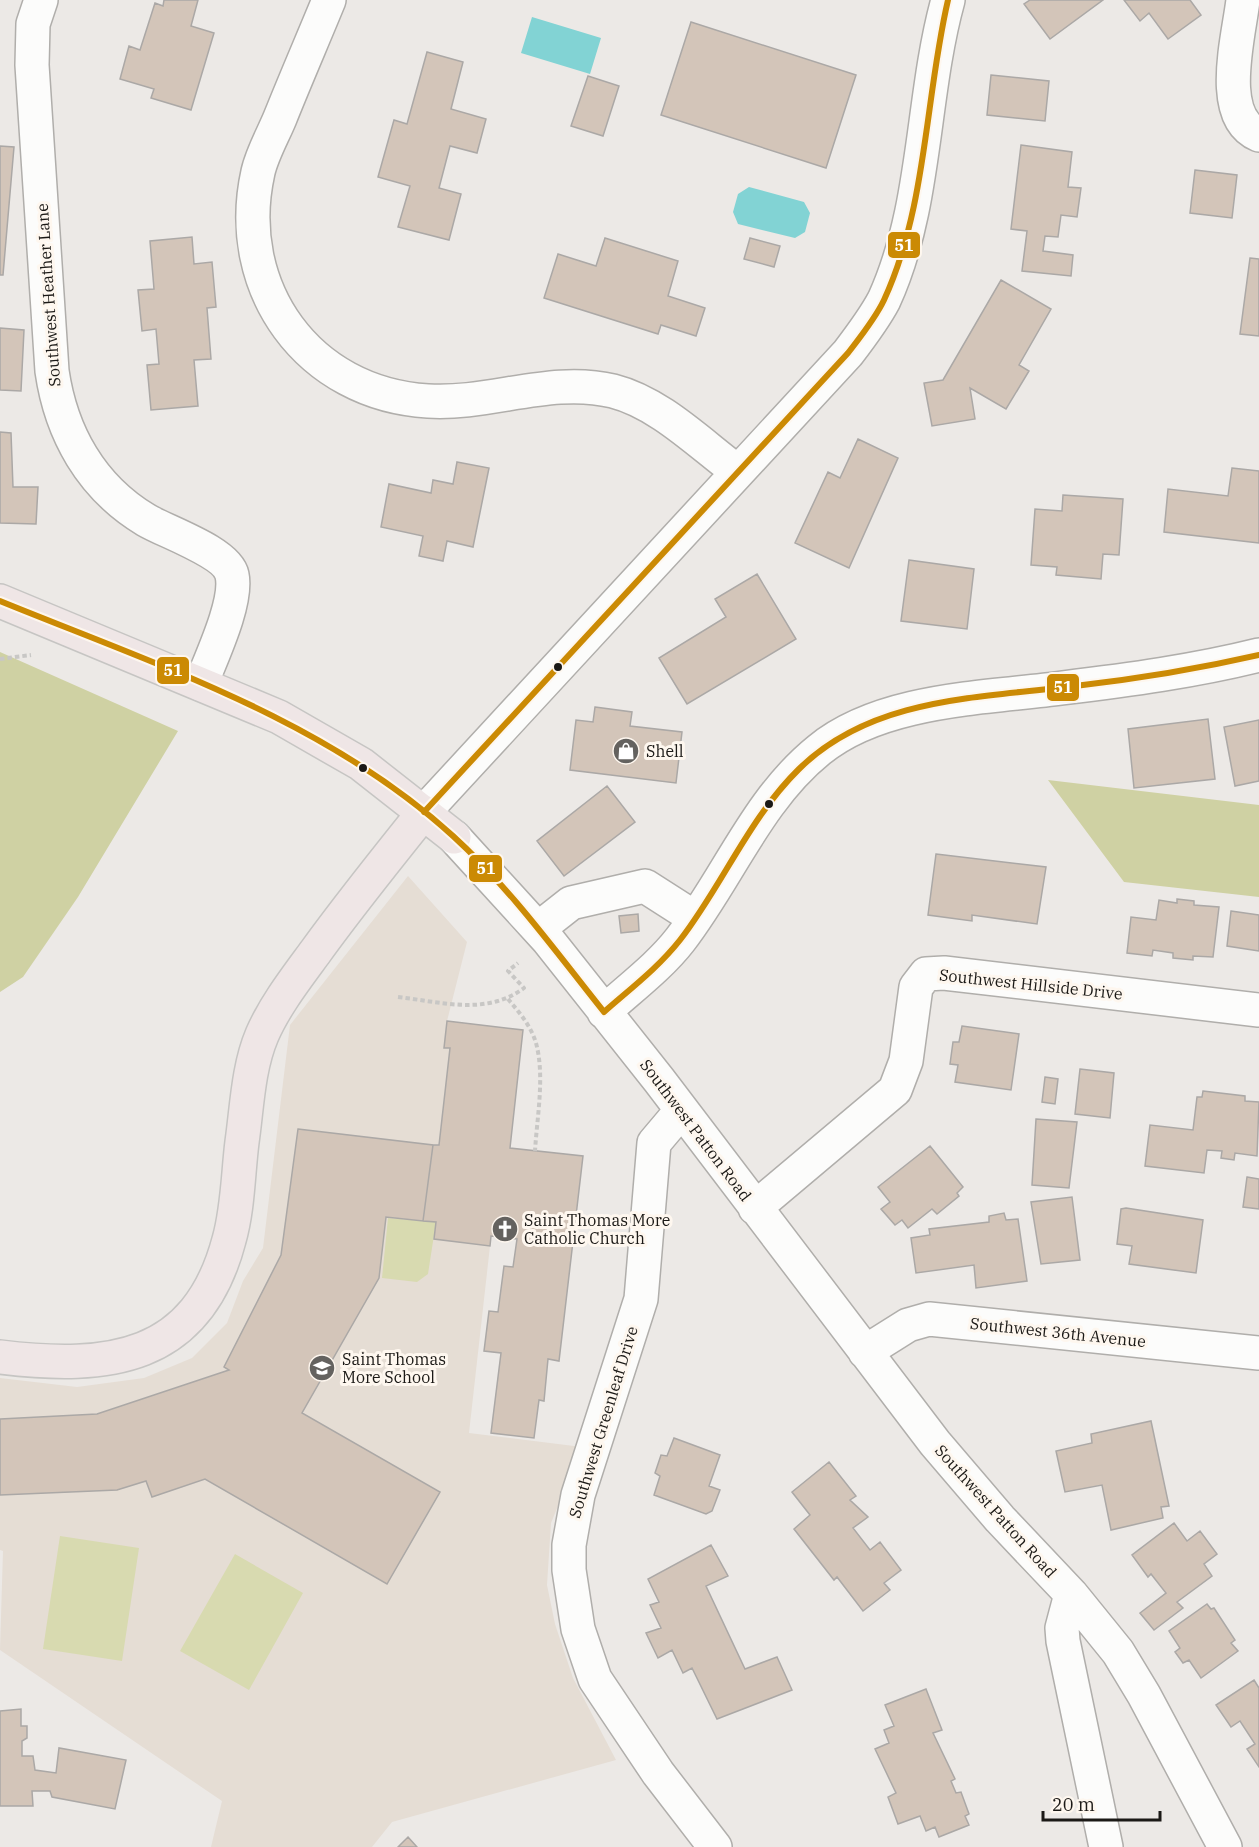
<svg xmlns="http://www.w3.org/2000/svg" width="1259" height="1847" viewBox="0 0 1259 1847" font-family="'IBM Plex Serif',serif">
<rect width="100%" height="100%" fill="#ece9e6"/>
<path fill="#e5ddd4" d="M 408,876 L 467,942 L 447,1021 L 444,1047 L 450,1048 L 439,1145 L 433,1145 L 424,1220 L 436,1222 L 435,1239 L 490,1246 L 469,1433 L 582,1447 L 551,1523 L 547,1585 L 555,1624 L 573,1678 L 616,1760 L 392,1822 L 372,1847 L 211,1847 L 222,1801 L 0,1650 L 3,1551 L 0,1550 L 0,1378 L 77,1387 L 144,1378 L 192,1358 L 227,1323 L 243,1281 L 263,1248 L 290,1025 Z"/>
<path fill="#d8dab0" d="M 388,1218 L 436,1222 L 428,1274 L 417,1282 L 382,1278 Z
M 60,1536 L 139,1548 L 122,1661 L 43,1649 Z
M 235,1554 L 303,1593 L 249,1690 L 180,1651 Z"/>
<path fill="#cfd1a3" d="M 0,652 L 178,731 L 78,897 L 23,977 L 0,992 Z
M 1048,780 L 1259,805 L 1259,897 L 1124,882 Z"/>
<path fill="#82d3d4" d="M 532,17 L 601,38 L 590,74 L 521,53 Z
M 749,187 L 804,202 L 810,213 L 805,232 L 795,238 L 738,224 L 733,212 L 738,194 Z"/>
<path fill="#d3c5b9" stroke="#aba8a6" stroke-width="1.5" d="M 164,0 L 198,0 L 191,26 L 214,33 L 191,110 L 151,98 L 154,89 L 120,79 L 129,46 L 140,50 L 155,3 L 163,6 Z
M 1030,0 L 1103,0 L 1050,39 L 1024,4 Z
M 1124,0 L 1190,0 L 1201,15 L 1168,39 L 1149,13 L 1140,21 Z
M 691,22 L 856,75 L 826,168 L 661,115 Z
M 427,52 L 463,62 L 451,109 L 486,119 L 477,153 L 450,146 L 439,188 L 461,194 L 449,240 L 398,227 L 410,186 L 378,177 L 394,120 L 407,124 Z
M 991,75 L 1049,81 L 1045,121 L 987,115 Z
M 588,76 L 619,86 L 603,136 L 571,126 Z
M 1021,145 L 1072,152 L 1068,187 L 1081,188 L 1077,217 L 1061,215 L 1058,237 L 1045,236 L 1043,251 L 1073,255 L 1071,276 L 1022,271 L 1027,231 L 1011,229 Z
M 0,146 L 14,147 L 3,275 L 0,275 Z
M 1195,170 L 1237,175 L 1232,218 L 1190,213 Z
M 192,237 L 194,264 L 212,262 L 216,307 L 207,308 L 211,359 L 194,360 L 198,406 L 151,410 L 147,365 L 159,364 L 156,329 L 142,331 L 138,290 L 154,289 L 150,241 Z
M 605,238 L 678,261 L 668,296 L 705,308 L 696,336 L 661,325 L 658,334 L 544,298 L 558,254 L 596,266 Z
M 750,238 L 780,246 L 774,267 L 744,259 Z
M 1250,258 L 1259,259 L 1259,336 L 1240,334 Z
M 1001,280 L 1051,309 L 1019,365 L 1029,371 L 1006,409 L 970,388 L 975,419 L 932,426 L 924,383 L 943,380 Z
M 0,328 L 24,330 L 21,391 L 0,390 Z
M 0,432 L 11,433 L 13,487 L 38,487 L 36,524 L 0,523 Z
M 858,439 L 898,458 L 849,568 L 795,543 L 828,472 L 840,478 Z
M 457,462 L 489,468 L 473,547 L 447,541 L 443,561 L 419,556 L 423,536 L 381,527 L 389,484 L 431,493 L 433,480 L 453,484 Z
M 1232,468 L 1259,471 L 1259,543 L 1164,532 L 1168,489 L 1228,496 Z
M 1063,495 L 1123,499 L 1119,555 L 1103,554 L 1101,579 L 1056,575 L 1057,567 L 1031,565 L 1035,509 L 1062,511 Z
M 909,560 L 974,569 L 967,629 L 901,621 Z
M 757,574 L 796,639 L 687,704 L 659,658 L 726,617 L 715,599 Z
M 595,707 L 632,712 L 630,726 L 682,732 L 676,783 L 570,770 L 576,720 L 593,722 Z
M 1208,719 L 1215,779 L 1134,788 L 1128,729 Z
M 1259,720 L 1259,781 L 1235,786 L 1224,727 Z
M 607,786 L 635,822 L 564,876 L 537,841 Z
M 936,854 L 1046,867 L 1037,924 L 972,915 L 972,921 L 928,915 Z
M 1177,899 L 1194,901 L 1194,905 L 1219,907 L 1213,957 L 1193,956 L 1193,960 L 1173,958 L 1173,953 L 1153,950 L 1152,956 L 1127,953 L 1131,917 L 1156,920 L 1159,900 L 1177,903 Z
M 1231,911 L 1259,915 L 1259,951 L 1227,946 Z
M 638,914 L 639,931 L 621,933 L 619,916 Z
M 447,1021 L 523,1030 L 510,1148 L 583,1156 L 559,1361 L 548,1359 L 544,1401 L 539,1400 L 534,1438 L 491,1433 L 501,1353 L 484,1351 L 489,1311 L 498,1312 L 504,1266 L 513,1267 L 517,1239 L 491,1236 L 490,1246 L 434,1239 L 436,1222 L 423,1221 L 433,1145 L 439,1145 L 450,1048 L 444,1048 Z
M 962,1026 L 1019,1034 L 1011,1090 L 955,1082 L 958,1065 L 950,1064 L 953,1042 L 959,1042 Z
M 1080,1069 L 1114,1073 L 1110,1118 L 1075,1114 Z
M 1045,1077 L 1058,1079 L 1055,1104 L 1042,1102 Z
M 1203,1091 L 1245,1096 L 1245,1101 L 1259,1102 L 1257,1156 L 1235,1153 L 1234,1160 L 1221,1158 L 1222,1151 L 1207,1150 L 1204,1173 L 1145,1166 L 1150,1125 L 1193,1130 L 1197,1097 L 1202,1097 Z
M 1036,1119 L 1077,1122 L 1069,1188 L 1032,1185 Z
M 298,1129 L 433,1145 L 423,1221 L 386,1217 L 379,1278 L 302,1413 L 440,1492 L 387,1584 L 205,1479 L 152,1497 L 146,1481 L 117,1490 L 0,1495 L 0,1419 L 97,1414 L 229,1370 L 224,1367 L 281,1255 Z
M 930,1146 L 963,1187 L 957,1193 L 959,1196 L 937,1214 L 932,1209 L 908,1228 L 902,1220 L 895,1225 L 881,1209 L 890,1202 L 878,1187 Z
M 1247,1177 L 1259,1179 L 1259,1209 L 1243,1207 Z
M 1072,1197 L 1080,1260 L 1041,1264 L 1031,1202 Z
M 1126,1208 L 1203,1220 L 1196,1273 L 1129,1264 L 1132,1246 L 1117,1244 L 1121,1209 Z
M 1004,1213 L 1006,1220 L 1018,1219 L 1027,1281 L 976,1288 L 974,1265 L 916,1273 L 911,1238 L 930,1235 L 929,1229 L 989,1222 L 989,1216 Z
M 1151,1421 L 1169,1506 L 1161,1507 L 1163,1518 L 1111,1530 L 1102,1485 L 1065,1492 L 1056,1451 L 1092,1443 L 1091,1434 Z
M 674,1438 L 720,1455 L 709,1486 L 720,1490 L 712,1511 L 706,1514 L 654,1495 L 660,1476 L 655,1473 L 661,1455 L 667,1456 Z
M 829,1462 L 856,1496 L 850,1500 L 868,1517 L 853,1528 L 870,1550 L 880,1542 L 901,1570 L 884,1583 L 890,1590 L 863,1611 L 837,1577 L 834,1580 L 794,1529 L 810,1515 L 792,1492 Z
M 1174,1523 L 1187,1541 L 1200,1531 L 1217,1554 L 1204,1564 L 1212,1576 L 1177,1602 L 1183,1608 L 1154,1630 L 1140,1613 L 1166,1593 L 1151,1574 L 1148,1577 L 1132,1555 Z
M 711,1545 L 728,1576 L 706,1586 L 745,1669 L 777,1657 L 792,1690 L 717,1719 L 692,1668 L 683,1673 L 672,1650 L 658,1658 L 646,1633 L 661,1628 L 650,1605 L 659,1602 L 648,1579 Z
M 1207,1604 L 1211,1609 L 1214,1608 L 1235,1640 L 1231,1643 L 1238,1651 L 1201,1678 L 1189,1660 L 1183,1663 L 1175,1652 L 1180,1648 L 1169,1631 Z
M 1254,1680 L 1259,1688 L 1259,1767 L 1247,1749 L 1255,1744 L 1240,1721 L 1231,1727 L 1216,1705 Z
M 926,1689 L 942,1730 L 933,1733 L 955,1779 L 951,1781 L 956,1793 L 961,1792 L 969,1814 L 965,1816 L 969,1825 L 939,1837 L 935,1827 L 926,1831 L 920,1816 L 898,1824 L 888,1797 L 896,1793 L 875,1749 L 889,1743 L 884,1730 L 894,1726 L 885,1705 Z
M 21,1709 L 21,1726 L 27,1726 L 27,1738 L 22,1741 L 22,1756 L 33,1756 L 35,1770 L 56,1773 L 59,1748 L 126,1760 L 115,1809 L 52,1797 L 50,1791 L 32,1791 L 33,1806 L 0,1806 L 0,1711 Z
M 408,1837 L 417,1847 L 398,1847 Z"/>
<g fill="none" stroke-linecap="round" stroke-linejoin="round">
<defs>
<path id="minor" d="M 41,0 L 33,24 L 32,65 L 52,371 C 61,433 91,487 146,520 C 166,532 227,552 232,575 C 238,602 211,658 201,684
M 329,0 C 313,39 296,78 280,118 C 273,135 262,154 258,172 C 232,288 308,394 428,401 C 490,405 551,376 613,391 C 660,403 700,444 738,472
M 1243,0 C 1239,36 1216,117 1259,135
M 424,812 L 848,353 C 861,336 874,319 884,300 C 927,206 921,98 948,0
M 454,837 L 548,940 L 659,1080 L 935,1443 L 1000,1519 L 1071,1594 L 1118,1652 L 1144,1695 L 1225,1847
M 538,929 L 571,903 L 645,886 L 695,918
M 604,1012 C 629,989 659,967 680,940 C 728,878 757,800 819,750 C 881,699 985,698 1062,688 C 1128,680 1195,671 1259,655
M 681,1111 L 654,1143 L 641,1299 L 578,1495 L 569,1545 L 569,1570 L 578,1629 L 595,1679 L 658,1773 L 715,1847
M 755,1208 L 895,1090 L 906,1061 L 916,987 L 926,974 L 944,973 L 1259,1010
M 865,1352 L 908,1325 L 929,1319 L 1259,1353
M 1071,1594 L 1062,1628 L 1063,1641 L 1106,1847"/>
<path id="major" d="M 0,601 L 279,717 L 361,764 L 454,837
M 0,1357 C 108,1370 197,1361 229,1240 C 238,1209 238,1174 242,1142 C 247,1107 248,1068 262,1035 C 275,1005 297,977 316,951 C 350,904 387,858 424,812"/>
</defs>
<use href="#minor" stroke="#b0aeab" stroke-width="36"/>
<use href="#major" stroke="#c6c5c3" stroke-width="36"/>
<path stroke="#c8c7c5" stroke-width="4" stroke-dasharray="4.5 3" stroke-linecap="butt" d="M 0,659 L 31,655
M 398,997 C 442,1002 486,1016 524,988 L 508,971 L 518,963
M 508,999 C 519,1012 531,1026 536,1043 C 545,1076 537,1117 535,1151"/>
<use href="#minor" stroke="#fcfcfb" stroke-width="33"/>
<use href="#major" stroke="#efe6e6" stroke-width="33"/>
<defs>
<path id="bus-1" d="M 0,601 C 157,665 326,720 453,836 C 510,888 556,952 604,1012
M 424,812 L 848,353 C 861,336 875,319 884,300 C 927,207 925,98 948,0
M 604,1012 C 630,989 658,968 680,940 C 722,886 749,818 799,769 C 872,697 979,698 1075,686 C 1137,679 1198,669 1259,655"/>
</defs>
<use href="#bus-1" stroke="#fef7ef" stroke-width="10"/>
<use href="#bus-1" stroke="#cb8a04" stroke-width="6"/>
</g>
<defs>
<symbol id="shop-disc" viewBox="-11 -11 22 22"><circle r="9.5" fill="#64625f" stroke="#fef7ef"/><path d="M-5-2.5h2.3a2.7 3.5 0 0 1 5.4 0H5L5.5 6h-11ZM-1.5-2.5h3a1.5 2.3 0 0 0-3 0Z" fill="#fff"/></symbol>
<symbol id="church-disc" viewBox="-11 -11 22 22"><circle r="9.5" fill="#64625f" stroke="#fef7ef"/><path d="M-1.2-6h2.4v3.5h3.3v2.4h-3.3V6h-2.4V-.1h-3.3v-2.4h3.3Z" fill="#fff"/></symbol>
<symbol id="school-disc" viewBox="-11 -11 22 22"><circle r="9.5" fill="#64625f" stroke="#fef7ef"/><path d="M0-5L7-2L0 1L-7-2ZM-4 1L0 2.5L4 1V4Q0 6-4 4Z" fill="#fff"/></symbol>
</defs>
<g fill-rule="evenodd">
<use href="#shop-disc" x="611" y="736" width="30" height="30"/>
<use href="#church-disc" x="490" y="1214" width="30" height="30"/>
<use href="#school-disc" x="307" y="1353" width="30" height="30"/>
</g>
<g fill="#1b1916" stroke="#fef7ef" stroke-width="2">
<circle cx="558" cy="667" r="5"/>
<circle cx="363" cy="768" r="5"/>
<circle cx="769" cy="804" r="5"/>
</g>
<g text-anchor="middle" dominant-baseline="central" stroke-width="6" stroke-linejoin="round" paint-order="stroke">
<g font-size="16" fill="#1b1916" stroke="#fef7ef">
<text transform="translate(48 295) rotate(-94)">Southwest Heather Lane</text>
<text transform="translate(1031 984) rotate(6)">Southwest Hillside Drive</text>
<text transform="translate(696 1130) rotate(53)">Southwest Patton Road</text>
<text transform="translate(1058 1332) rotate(6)">Southwest 36th Avenue</text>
<text transform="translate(603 1422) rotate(-73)">Southwest Greenleaf Drive</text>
<text transform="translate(996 1511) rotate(48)">Southwest Patton Road</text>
</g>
<g font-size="16" fill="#1b1916" stroke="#fef7ef" text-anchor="start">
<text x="646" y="751">Shell</text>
<text x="524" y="1220">Saint Thomas More<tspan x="524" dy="18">Catholic Church</tspan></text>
<text x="342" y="1359">Saint Thomas<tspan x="342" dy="18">More School</tspan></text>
</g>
</g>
<g stroke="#fef7ef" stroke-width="2">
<rect x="887" y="231" width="34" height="28" rx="6" fill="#cb8a04"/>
<rect x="156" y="656" width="34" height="29" rx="6" fill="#cb8a04"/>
<rect x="1046" y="673" width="34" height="29" rx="6" fill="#cb8a04"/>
<rect x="468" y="854" width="35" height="29" rx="6" fill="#cb8a04"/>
</g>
<g font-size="16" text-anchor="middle" font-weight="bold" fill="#fff">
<text x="904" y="251">51</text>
<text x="173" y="676">51</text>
<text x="1063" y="693">51</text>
<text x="486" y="874">51</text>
</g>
<path d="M1043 1811v9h117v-9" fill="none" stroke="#1b1916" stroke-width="3"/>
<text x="1052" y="1811" font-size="18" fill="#1b1916" stroke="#fef7ef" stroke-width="4.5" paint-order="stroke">20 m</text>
</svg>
